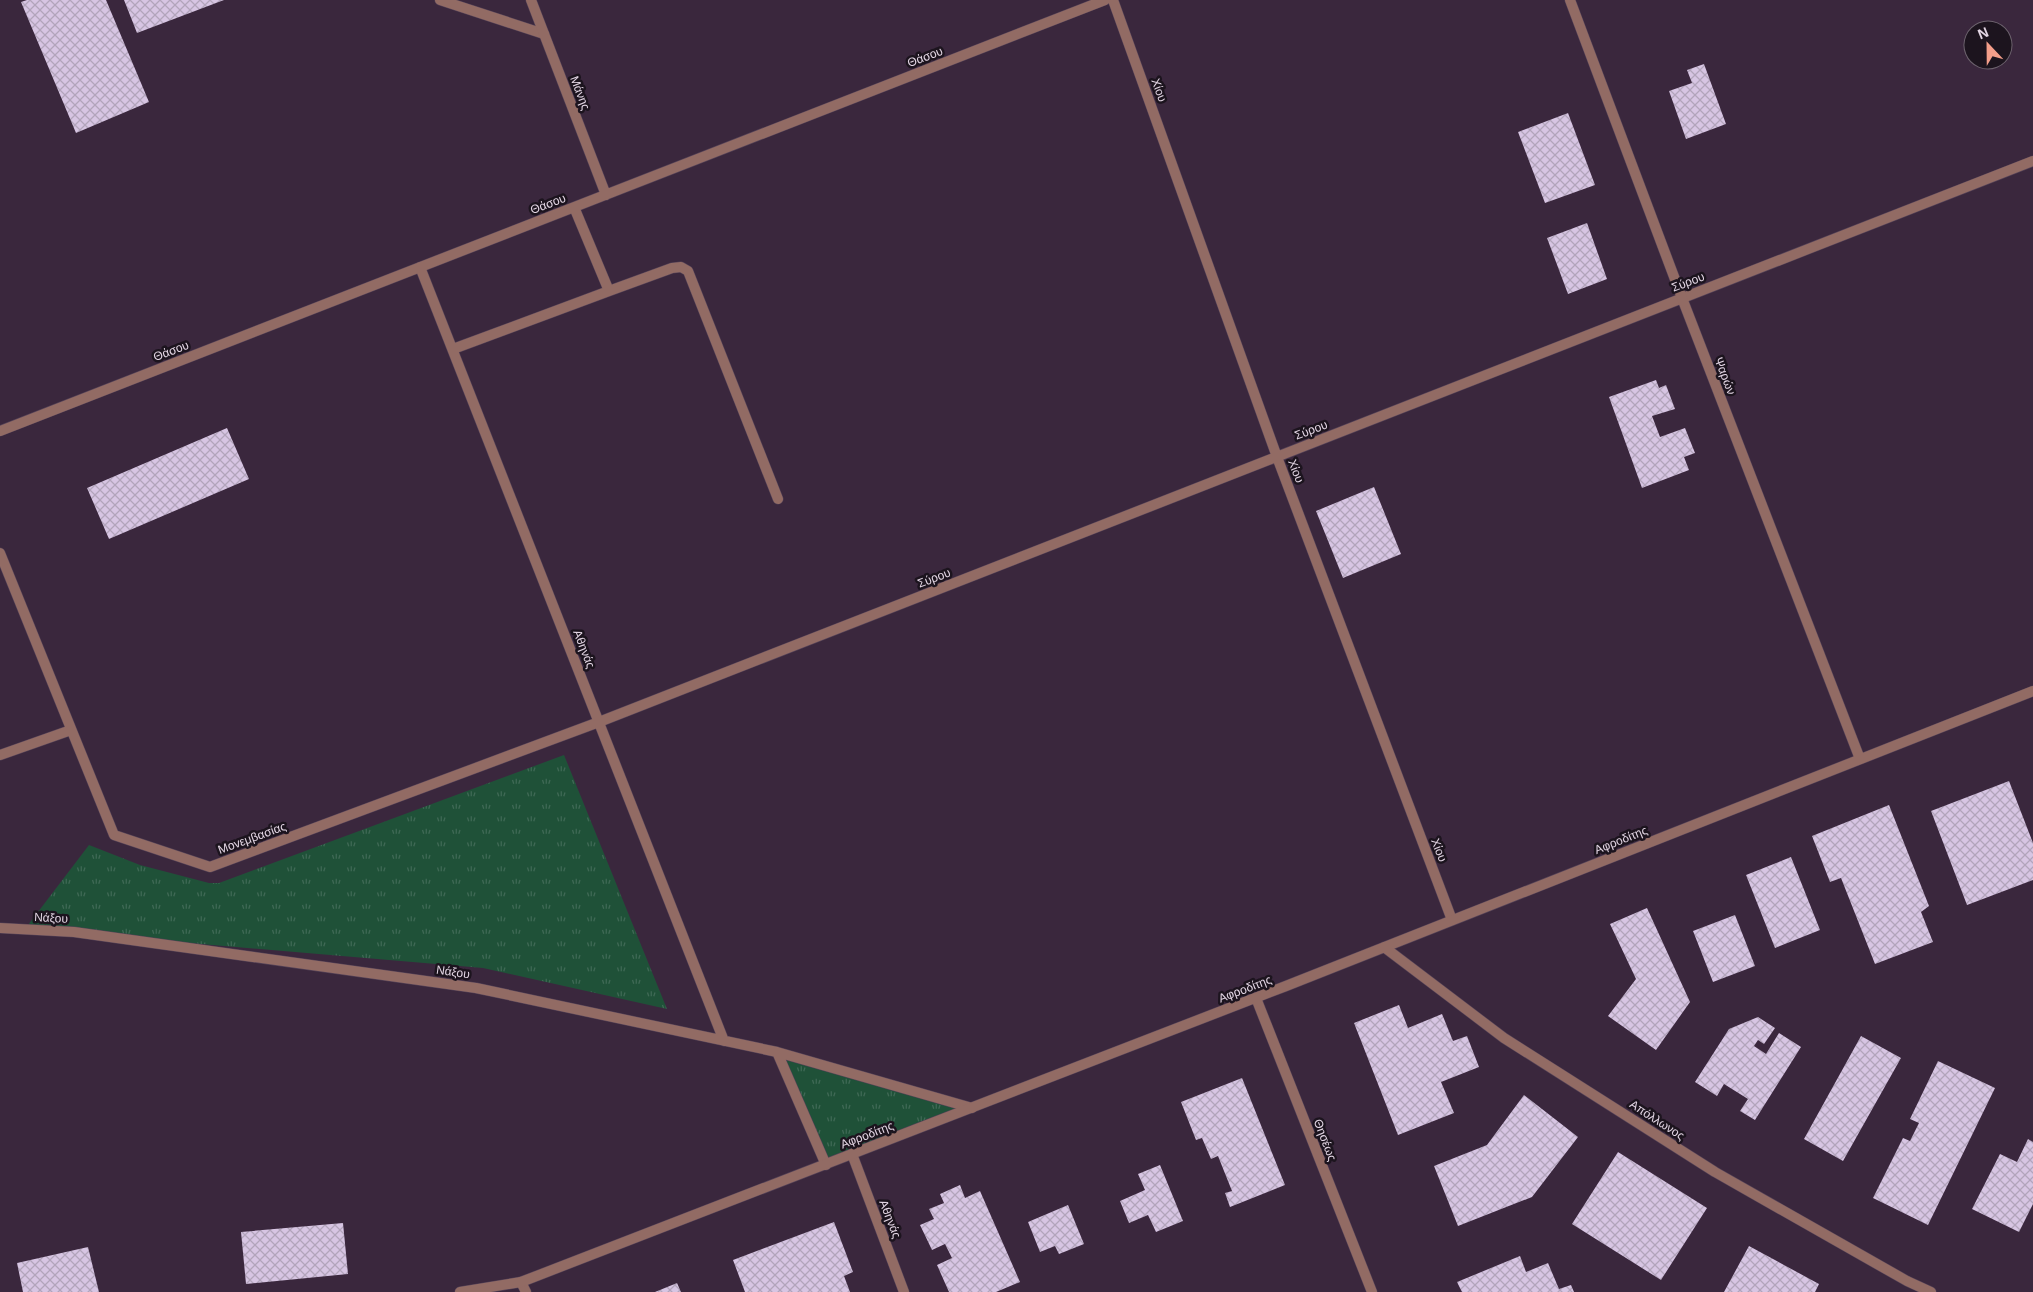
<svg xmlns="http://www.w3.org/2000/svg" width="2033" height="1292" viewBox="0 0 2033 1292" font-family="Helvetica,sans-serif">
<defs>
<pattern id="park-tufts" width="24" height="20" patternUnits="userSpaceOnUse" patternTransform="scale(1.25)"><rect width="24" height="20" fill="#1f5138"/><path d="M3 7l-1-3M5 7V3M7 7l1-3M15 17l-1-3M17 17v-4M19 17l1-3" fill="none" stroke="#3f6955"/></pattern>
<pattern id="building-cross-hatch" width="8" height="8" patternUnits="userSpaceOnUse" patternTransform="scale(1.25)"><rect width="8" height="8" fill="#d7c5e3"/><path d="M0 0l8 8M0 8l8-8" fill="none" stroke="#b2a4bb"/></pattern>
</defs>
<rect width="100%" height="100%" fill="#3a273d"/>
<path fill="url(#park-tufts)" d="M 564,755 L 667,1009 L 483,968 L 25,929 L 89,845 L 140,865 L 209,883 L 219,883 Z
M 777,1052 L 972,1108 L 826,1165 Z"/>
<path fill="url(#building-cross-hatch)" d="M 27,0 L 106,0 L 149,102 L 76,133 L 21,2 Z
M 124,0 L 224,0 L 137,33 Z
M 1704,64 L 1726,124 L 1686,139 L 1669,91 L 1692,83 L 1687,70 Z
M 1568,113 L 1595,185 L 1545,203 L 1518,132 Z
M 1587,223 L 1607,279 L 1568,294 L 1547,238 Z
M 1656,380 L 1659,388 L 1666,385 L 1675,409 L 1652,416 L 1660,437 L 1685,428 L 1695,453 L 1684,457 L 1689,470 L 1642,488 L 1609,397 Z
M 227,428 L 249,479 L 109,539 L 87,488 Z
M 1374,487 L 1401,554 L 1343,578 L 1316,511 Z
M 2009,781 L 2033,843 L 2033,880 L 1967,905 L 1931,811 Z
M 1889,805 L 1929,906 L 1921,912 L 1933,942 L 1875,964 L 1841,878 L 1830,882 L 1812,836 Z
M 1791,857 L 1820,930 L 1775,948 L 1746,875 Z
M 1647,908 L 1690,1002 L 1656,1050 L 1608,1016 L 1636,979 L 1610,924 Z
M 1735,915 L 1755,966 L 1713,982 L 1693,931 Z
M 1399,1005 L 1408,1028 L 1442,1014 L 1453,1041 L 1467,1036 L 1479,1067 L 1441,1082 L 1454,1113 L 1398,1135 L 1354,1023 Z
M 1758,1017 L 1775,1028 L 1764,1044 L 1758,1040 L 1754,1046 L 1766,1054 L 1779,1033 L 1801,1047 L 1755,1120 L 1740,1111 L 1748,1099 L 1724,1084 L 1717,1096 L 1695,1082 L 1729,1029 Z
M 1861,1036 L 1901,1058 L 1843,1161 L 1804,1139 Z
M 1938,1061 L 1995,1088 L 1928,1225 L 1873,1198 L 1903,1138 L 1910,1141 L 1919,1123 L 1910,1119 Z
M 1242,1078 L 1285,1185 L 1230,1207 L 1225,1193 L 1232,1191 L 1218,1156 L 1211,1159 L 1202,1138 L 1196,1140 L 1181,1102 Z
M 1524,1095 L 1578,1137 L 1532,1197 L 1458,1226 L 1434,1166 L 1487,1145 Z
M 2028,1139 L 2033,1142 L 2033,1204 L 2019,1232 L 1972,1209 L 2000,1154 L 2017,1162 Z
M 1618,1152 L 1707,1208 L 1661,1280 L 1572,1224 Z
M 1160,1165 L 1183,1221 L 1156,1232 L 1148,1215 L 1129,1223 L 1120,1201 L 1145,1190 L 1138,1174 Z
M 960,1185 L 965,1198 L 980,1191 L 1020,1282 L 996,1292 L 949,1292 L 937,1265 L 952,1258 L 945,1244 L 932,1250 L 920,1225 L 934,1219 L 929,1209 L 944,1203 L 940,1194 Z
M 1068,1205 L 1084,1244 L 1059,1254 L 1055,1246 L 1040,1252 L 1028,1222 Z
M 834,1222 L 853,1272 L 844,1276 L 850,1292 L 745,1292 L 733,1260 Z
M 343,1223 L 348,1274 L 246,1284 L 241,1232 Z
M 1749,1246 L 1819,1284 L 1815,1292 L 1724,1292 Z
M 88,1247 L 99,1292 L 23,1292 L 17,1263 Z
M 1520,1256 L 1526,1272 L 1548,1263 L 1559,1289 L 1571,1285 L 1574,1292 L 1462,1292 L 1457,1282 Z
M 677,1283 L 681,1292 L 655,1292 Z"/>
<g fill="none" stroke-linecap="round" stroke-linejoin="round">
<defs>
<path id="service" d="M 440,0 L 544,34"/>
<path id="minor" d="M 531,0 L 606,195
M 1113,0 L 1277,457 L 1452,920
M 420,267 L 724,1041
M 609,291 L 672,268 L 681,267 L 688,271 L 778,499
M 453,349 L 609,291 L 574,207
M 0,431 L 1105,0
M 0,553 L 114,835 L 210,867 L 599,722 L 2033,161
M 0,755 L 71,730
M 0,928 L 74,932 L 476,988 L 777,1052 L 826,1165
M 777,1052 L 972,1108
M 852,1154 L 904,1292
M 521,1282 L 526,1292"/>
<path id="tertiary" d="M 1570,0 L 1682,298 L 1860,759
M 1384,947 L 1504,1038 L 1715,1172 L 1907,1281 L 1931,1292
M 1256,998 L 1372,1292
M 460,1292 L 521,1282 L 1286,986 L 2033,691"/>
</defs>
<use href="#service" stroke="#554358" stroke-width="11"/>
<use href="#minor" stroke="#554358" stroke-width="11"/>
<use href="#tertiary" stroke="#554358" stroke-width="11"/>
<use href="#service" stroke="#926b64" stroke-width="10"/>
<use href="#minor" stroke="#926b64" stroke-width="10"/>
<use href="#tertiary" stroke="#926b64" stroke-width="10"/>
</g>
<g text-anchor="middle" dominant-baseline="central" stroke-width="5" stroke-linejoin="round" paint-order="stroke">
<g font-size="12" fill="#e3d6e4" stroke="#1c141e">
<text transform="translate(925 57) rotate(-21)">Θάσου</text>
<text transform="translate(1159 90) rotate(70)">Χίου</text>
<text transform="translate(580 93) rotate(69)">Μάνης</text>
<text transform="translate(548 204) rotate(-21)">Θάσου</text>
<text transform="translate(1688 282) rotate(-21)">Σύρου</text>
<text transform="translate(171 351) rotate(-21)">Θάσου</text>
<text transform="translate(1725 376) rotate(69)">Ψαρών</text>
<text transform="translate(1311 430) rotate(-21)">Σύρου</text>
<text transform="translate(1296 471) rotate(69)">Χίου</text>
<text transform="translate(934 578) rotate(-21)">Σύρου</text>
<text transform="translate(584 649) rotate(69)">Αθηνάς</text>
<text transform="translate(252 838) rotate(-20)">Movεμβασίας</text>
<text transform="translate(1621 840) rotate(-22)">Αφροδίτης</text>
<text transform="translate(1439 850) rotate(69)">Χίου</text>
<text transform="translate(51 918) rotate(3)">Νάξου</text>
<text transform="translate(453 972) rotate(8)">Νάξου</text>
<text transform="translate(1245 989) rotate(-21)">Αφροδίτης</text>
<text transform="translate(1657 1120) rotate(33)">Απόλλωνος</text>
<text transform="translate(867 1135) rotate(-21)">Αφροδίτης</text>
<text transform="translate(1325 1140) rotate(69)">Θησέως</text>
<text transform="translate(890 1219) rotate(69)">Αθηνάς</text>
</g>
</g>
<g transform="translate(1988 45) rotate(338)"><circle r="24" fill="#1c141e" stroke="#6c626d"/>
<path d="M0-4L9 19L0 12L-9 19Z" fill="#f49e8a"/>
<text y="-8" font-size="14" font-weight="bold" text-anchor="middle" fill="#e3d6e4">N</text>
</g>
</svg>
